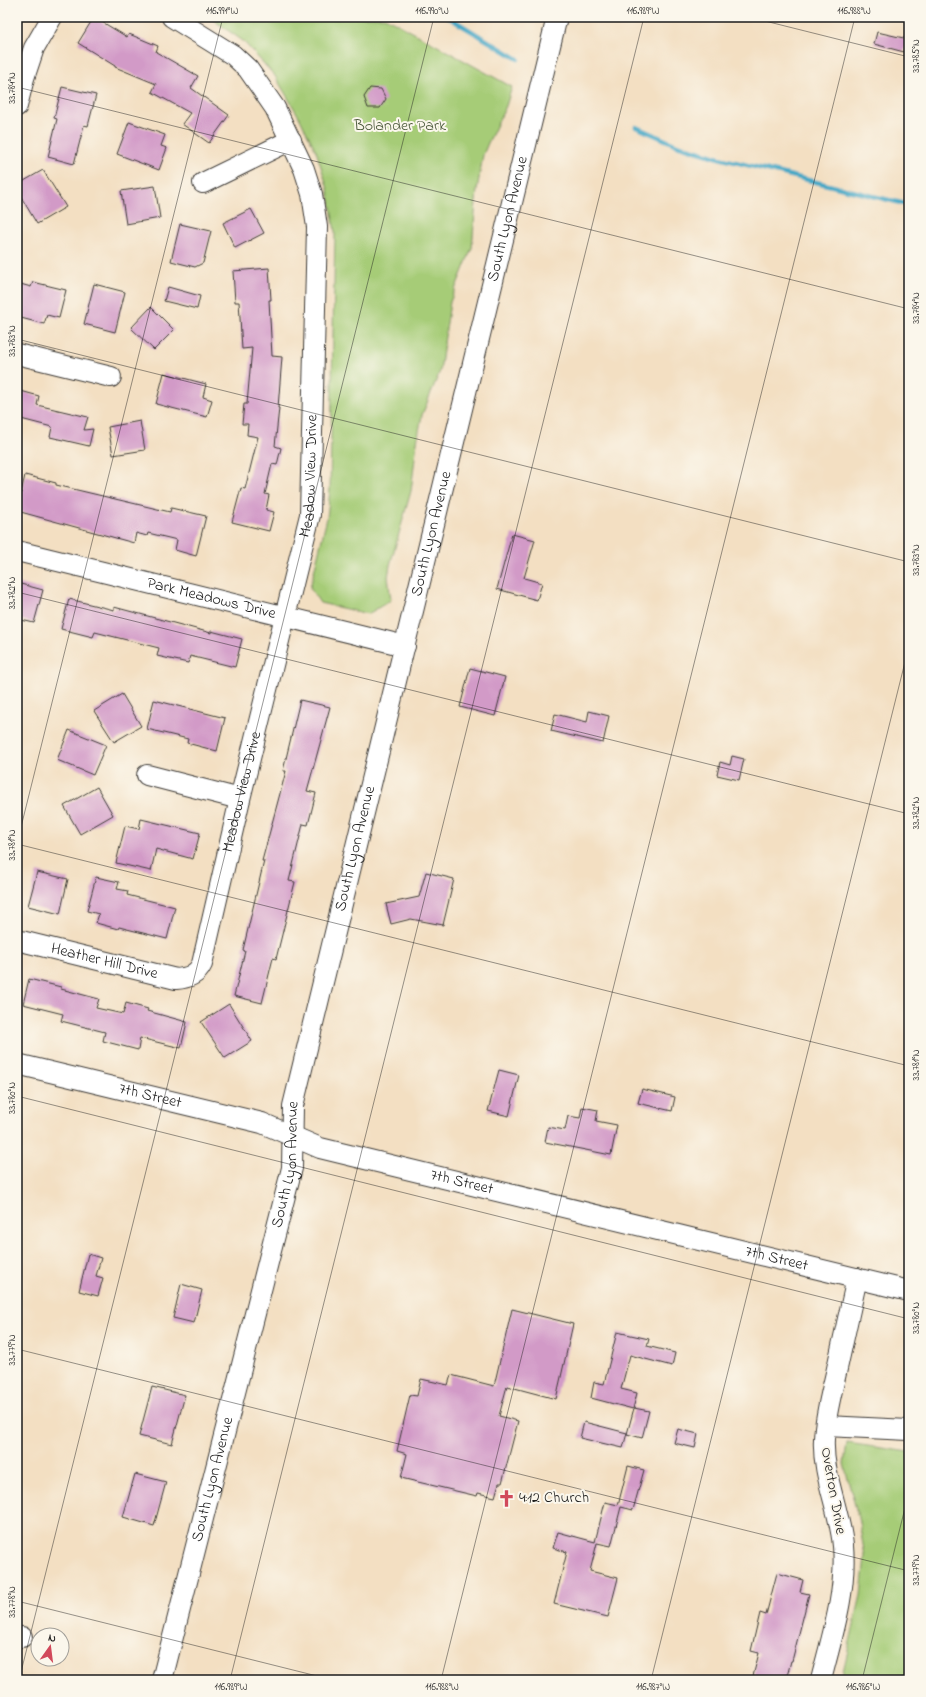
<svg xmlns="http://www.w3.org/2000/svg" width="926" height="1697" viewBox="0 0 926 1697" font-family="'Indie Flower',sans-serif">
<rect width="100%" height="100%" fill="#fbf7ec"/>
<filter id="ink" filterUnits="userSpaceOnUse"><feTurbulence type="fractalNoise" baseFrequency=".025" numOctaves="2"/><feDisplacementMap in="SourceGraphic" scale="8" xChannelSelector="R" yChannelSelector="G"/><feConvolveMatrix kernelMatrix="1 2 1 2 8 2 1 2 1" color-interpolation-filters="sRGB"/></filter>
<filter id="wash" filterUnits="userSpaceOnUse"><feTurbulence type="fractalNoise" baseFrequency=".012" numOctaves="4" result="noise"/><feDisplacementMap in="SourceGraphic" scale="16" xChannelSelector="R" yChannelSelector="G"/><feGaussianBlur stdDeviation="0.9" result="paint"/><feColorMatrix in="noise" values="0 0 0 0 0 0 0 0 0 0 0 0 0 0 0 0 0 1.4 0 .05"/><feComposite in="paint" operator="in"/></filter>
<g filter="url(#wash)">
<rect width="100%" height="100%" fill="#f3dfc2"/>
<path fill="#a6cc77" stroke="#61744a" d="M 209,17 L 385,17 L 512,87 L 506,106 L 488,143 L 483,155 L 477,190 L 472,248 L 450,302 L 440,371 L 422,415 L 417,442 L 411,491 L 390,565 L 388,577 L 391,600 L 368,614 L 320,603 L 310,588 L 327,518 L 330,489 L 335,232 L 328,189 L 316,151 L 298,115 L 275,76 L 243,41 Z
M 847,1443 L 909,1452 L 909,1680 L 841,1680 L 861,1595 L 865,1556 L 858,1517 L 844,1464 Z"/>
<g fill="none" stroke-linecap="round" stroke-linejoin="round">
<path stroke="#47a8c6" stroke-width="4.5" d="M 448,17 L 518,59
M 636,127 L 677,145 L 719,158 L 909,205"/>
</g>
<g id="blocks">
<path fill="#d29ac7" d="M 94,17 L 127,37 L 129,34 L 158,46 L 156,52 L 198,76 L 191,88 L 229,115 L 209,143 L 182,124 L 190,113 L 152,92 L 156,84 L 115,67 L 115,66 L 78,43 Z
M 877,32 L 908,39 L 904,52 L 874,44 Z
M 62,87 L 96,95 L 88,126 L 84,125 L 74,164 L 48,157 L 57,119 L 54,118 Z
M 370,88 L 381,89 L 386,99 L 380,108 L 368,108 L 364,97 Z
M 129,122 L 165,135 L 161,146 L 167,148 L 159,170 L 117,154 Z
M 43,170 L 66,207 L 37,224 L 17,190 L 17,185 Z
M 155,186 L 160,218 L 126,224 L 121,191 Z
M 251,209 L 264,233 L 235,248 L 223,223 Z
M 180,224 L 211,231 L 203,263 L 195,267 L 171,261 Z
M 269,268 L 271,300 L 269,300 L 272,356 L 282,357 L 278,408 L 279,408 L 275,446 L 281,448 L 277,465 L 272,464 L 265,494 L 269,495 L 266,510 L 274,512 L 269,531 L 232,522 L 241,488 L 245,489 L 258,437 L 247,435 L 248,424 L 242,424 L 244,404 L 247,404 L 252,348 L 242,349 L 239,302 L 235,302 L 233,271 Z
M 33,282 L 66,290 L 59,318 L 47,315 L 44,324 L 17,317 L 17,283 L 31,287 Z
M 94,284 L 125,292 L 115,332 L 84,324 Z
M 168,287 L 200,296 L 197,309 L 164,301 Z
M 151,307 L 174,330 L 154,350 L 131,328 Z
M 164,373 L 206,384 L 203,397 L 212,400 L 207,417 L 156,404 Z
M 17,390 L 39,396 L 37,405 L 88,417 L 84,430 L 93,429 L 89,446 L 50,437 L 52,427 L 17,418 Z
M 140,421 L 145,450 L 113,455 L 108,427 Z
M 25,475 L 56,483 L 56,485 L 170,512 L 171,508 L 206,516 L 196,556 L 175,550 L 177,540 L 148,533 L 147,536 L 136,533 L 134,543 L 17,511 Z
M 512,534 L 535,540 L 524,578 L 542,583 L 537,600 L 497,589 Z
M 17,583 L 43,590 L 34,623 L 17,619 Z
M 69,599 L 114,610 L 114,607 L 211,633 L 211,631 L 242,639 L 235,667 L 190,656 L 188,663 L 157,656 L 159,648 L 95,632 L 93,637 L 61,629 Z
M 470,668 L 505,677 L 495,716 L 460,707 Z
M 122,694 L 141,726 L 114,742 L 94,711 Z
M 154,700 L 225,718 L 217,751 L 187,743 L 188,739 L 147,729 Z
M 300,700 L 330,707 L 307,791 L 316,793 L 308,825 L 303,824 L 289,881 L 295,882 L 276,959 L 273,958 L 262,1003 L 234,996 L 245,951 L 243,950 L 264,861 L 262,861 L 286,771 L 283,771 Z
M 589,711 L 609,716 L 603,743 L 551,731 L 555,714 L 587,722 Z
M 69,730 L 106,745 L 93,775 L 57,760 Z
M 732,756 L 744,759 L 739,780 L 717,775 L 720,762 L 730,765 Z
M 97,787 L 113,815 L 80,834 L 64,806 Z
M 141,819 L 200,833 L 193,859 L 156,849 L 151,871 L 116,863 L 125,826 L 139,829 Z
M 37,872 L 68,879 L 60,914 L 28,906 Z
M 426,872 L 454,879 L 443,925 L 411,919 L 391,924 L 386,904 L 419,897 Z
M 96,877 L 119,882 L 117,889 L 128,891 L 127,895 L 175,907 L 167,939 L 119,927 L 118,929 L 96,923 L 99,914 L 87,911 Z
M 29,979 L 61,987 L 61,989 L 99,999 L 96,1008 L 123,1014 L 126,1003 L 148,1009 L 147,1011 L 187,1022 L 181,1048 L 140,1038 L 138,1050 L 103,1041 L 105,1032 L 61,1021 L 63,1014 L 23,1004 Z
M 229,1004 L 252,1041 L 225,1058 L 201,1022 Z
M 499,1070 L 519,1075 L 509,1116 L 488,1111 Z
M 642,1089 L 675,1097 L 672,1111 L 638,1103 Z
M 582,1107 L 598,1110 L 596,1121 L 617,1125 L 611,1155 L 545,1142 L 548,1127 L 565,1130 L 568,1116 L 580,1118 Z
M 88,1254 L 101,1258 L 96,1276 L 103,1278 L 98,1296 L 79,1291 Z
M 181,1284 L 202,1290 L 194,1323 L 173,1318 Z
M 512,1309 L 573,1324 L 556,1399 L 507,1386 L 499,1416 L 518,1421 L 502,1483 L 499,1483 L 495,1497 L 478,1493 L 477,1496 L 401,1478 L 407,1454 L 397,1451 L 410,1395 L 417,1396 L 421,1379 L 448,1385 L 451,1375 L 494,1386 Z
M 617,1332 L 649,1339 L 647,1346 L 675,1353 L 672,1366 L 630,1355 L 621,1389 L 637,1393 L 633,1409 L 591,1398 L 594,1382 L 604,1384 Z
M 152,1387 L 185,1395 L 172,1444 L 139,1436 Z
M 634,1408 L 649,1411 L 642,1438 L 627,1434 Z
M 584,1422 L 627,1433 L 623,1448 L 580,1438 Z
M 678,1429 L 698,1434 L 695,1448 L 674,1443 Z
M 628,1466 L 644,1470 L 633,1510 L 621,1507 L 611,1546 L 597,1543 L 590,1571 L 618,1578 L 608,1617 L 554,1604 L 567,1552 L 553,1548 L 558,1532 L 595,1542 L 605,1502 L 618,1505 Z
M 135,1474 L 166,1482 L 154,1526 L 123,1517 Z
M 777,1573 L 803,1580 L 800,1592 L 809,1594 L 792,1661 L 791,1661 L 786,1680 L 752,1680 L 759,1653 L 751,1651 L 760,1613 L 766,1615 Z"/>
</g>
</g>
<g filter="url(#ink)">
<use href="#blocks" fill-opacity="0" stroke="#3c3935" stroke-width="1"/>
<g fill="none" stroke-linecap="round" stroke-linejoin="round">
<defs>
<g id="minor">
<path d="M 17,106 L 24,78 L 34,48 L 52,17"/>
<path d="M 203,183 L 291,140"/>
<path d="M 17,354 L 111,377"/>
<path id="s1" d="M 17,551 L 405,646"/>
<path d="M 147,775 L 240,799"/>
<path id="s2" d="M 17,940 L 176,979 C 188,978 197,975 202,964 L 240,799 L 310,515 L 317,227 L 312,194 L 304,169 L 275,108 L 248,69 L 233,55 L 172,17"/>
<path id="s3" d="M 17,1064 L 262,1123 L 320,1148 L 909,1291"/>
<path d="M 826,1426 L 909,1430"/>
<path d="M 17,1637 L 22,1637"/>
<path id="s4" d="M 162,1680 L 292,1168 L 293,1106 L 557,17"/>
<path d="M 821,1680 C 832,1636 847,1591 843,1546 C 840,1510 822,1475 824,1439 C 825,1416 831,1395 836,1373 C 843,1341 850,1310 857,1278"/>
</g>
</defs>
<use href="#minor" stroke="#3c3935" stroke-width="22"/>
<use href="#minor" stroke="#fff" stroke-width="20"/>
</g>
</g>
<path fill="none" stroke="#1c1c1c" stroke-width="1" stroke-opacity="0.45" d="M 749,17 L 909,57M 17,87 L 909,309M 17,339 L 909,562M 17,592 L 909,814M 17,843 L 223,17M 17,844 L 909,1066M 17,1096 L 909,1319M 17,1349 L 909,1571M 17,1601 L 333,1680M 19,1680 L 434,17M 230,1680 L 644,17M 441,1680 L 855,17M 651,1680 L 909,646M 862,1680 L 909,1492"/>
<defs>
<symbol id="church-bare" viewBox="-9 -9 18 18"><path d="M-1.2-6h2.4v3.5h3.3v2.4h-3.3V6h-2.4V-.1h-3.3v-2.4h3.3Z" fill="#d1495b" stroke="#fbf7ec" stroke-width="2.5" paint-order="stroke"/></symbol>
</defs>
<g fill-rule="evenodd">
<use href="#church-bare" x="494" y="1486" width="25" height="25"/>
</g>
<g text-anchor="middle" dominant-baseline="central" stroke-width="4" stroke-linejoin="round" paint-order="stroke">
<g font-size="16" fill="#4c5a3c" stroke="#fbf7ec">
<text x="400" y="126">Bolander Park</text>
</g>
<g font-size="16" fill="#1c1c1c" stroke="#fbf7ec">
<text stroke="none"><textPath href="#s4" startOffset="1503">South Lyon Avenue</textPath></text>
<text stroke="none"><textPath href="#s2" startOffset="696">Meadow View Drive</textPath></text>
<text stroke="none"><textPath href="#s4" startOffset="1179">South Lyon Avenue</textPath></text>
<text stroke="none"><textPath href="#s1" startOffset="200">Park Meadows Drive</textPath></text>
<text stroke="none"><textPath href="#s2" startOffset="372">Meadow View Drive</textPath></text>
<text stroke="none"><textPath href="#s4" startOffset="855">South Lyon Avenue</textPath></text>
<text stroke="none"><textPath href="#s2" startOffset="90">Heather Hill Drive</textPath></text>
<text stroke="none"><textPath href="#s3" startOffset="137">7th Street</textPath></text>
<text stroke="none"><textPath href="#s4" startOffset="531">South Lyon Avenue</textPath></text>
<text stroke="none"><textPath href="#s3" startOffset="461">7th Street</textPath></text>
<text stroke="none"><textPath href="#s3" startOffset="785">7th Street</textPath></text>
<text stroke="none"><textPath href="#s4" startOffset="207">South Lyon Avenue</textPath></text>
<text transform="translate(833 1491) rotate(80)">Overton Drive</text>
</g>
<g font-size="16" fill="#1c1c1c" stroke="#fbf7ec" text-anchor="start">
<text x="519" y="1498">4:12 Church</text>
</g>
</g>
<rect width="926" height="1697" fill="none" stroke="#fbf7ec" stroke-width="44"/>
<g transform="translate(50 1647) rotate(14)"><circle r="19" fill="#fbf7ec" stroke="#a29f99"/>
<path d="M0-3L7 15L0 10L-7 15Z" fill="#d1495b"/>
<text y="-6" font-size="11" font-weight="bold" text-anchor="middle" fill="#1c1c1c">N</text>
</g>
<rect x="22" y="22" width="882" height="1653" fill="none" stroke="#1c1c1c" stroke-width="1.5"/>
<g font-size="10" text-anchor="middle" fill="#1c1c1c">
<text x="222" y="14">116.991°W</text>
<text x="432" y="14">116.990°W</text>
<text x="643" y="14">116.989°W</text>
<text x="854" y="14">116.988°W</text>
<text transform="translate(915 56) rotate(-90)" y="4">33.785°N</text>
<text transform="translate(11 88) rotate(-90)" y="4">33.784°N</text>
<text transform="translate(915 308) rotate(-90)" y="4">33.784°N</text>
<text transform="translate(11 341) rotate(-90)" y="4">33.783°N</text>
<text transform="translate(915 560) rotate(-90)" y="4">33.783°N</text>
<text transform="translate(11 593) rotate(-90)" y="4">33.782°N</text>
<text transform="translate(915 813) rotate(-90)" y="4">33.782°N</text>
<text transform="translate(11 845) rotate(-90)" y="4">33.781°N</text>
<text transform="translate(915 1065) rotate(-90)" y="4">33.781°N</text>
<text transform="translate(11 1098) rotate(-90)" y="4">33.780°N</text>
<text transform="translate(915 1318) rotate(-90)" y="4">33.780°N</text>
<text transform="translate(11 1350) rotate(-90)" y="4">33.779°N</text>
<text transform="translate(915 1570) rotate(-90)" y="4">33.779°N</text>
<text transform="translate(11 1602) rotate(-90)" y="4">33.778°N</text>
<text x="231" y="1690">116.989°W</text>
<text x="442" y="1690">116.988°W</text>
<text x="653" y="1690">116.987°W</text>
<text x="863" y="1690">116.986°W</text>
</g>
</svg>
